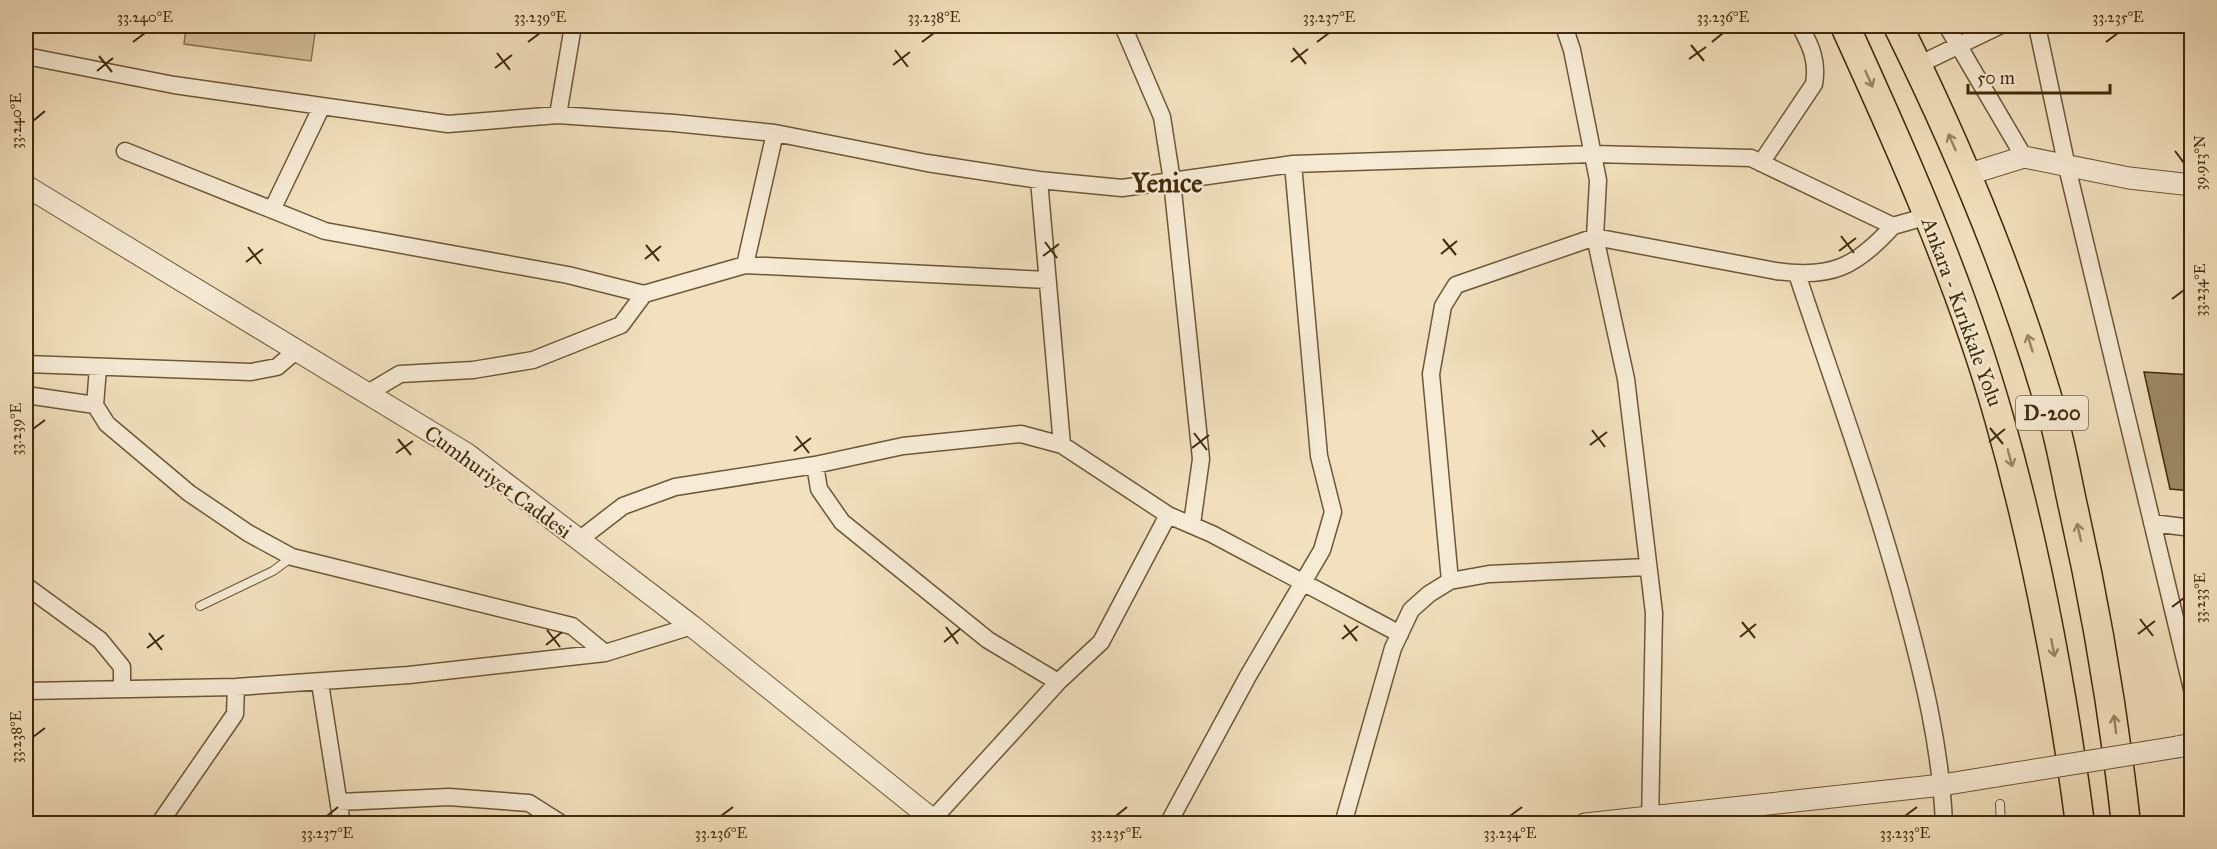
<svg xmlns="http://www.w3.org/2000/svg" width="2217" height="849" viewBox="0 0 2217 849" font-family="'IM FELL Great Primer',serif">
<rect width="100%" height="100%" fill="#f2e0be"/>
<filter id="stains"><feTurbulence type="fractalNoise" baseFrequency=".00333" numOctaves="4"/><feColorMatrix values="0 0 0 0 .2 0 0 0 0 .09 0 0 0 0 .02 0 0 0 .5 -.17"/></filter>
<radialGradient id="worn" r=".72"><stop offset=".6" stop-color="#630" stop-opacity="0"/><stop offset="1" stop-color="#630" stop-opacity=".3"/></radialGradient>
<path fill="#d4c19f" stroke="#8a7654" stroke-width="1.5" d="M 186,26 L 316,26 L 311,61 L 184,44 Z"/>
<path fill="#9d8967" stroke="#412a09" stroke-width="1.5" d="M 2144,372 L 2192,375 L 2192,491 L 2170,489 Z"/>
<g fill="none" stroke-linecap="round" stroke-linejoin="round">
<defs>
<path id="service" d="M 200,606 L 273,571 L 292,557
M 2000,804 L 2001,824"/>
<path id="minor" d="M 1123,26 L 1162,117 L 1172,181 L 1201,459 L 1192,524
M 1564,26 L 1572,50 L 1598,180 L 1595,237 L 1626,379 L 1654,613 L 1650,824
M 1947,26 L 2024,157
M 2037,26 L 2067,167 L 2192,689
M 26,56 L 174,85 L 448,124 L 558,115 L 674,123 L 775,133 L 927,163 L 1039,180 L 1122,188 L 1293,164 L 1593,154 L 1751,158 L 1893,226 L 1928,216
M 1918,65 L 1999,26
M 558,115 L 573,26
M 125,151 L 325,231 L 568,275 L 644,294
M 1761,163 L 1814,84 C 1818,61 1811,46 1800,26
M 1039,180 L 1062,445
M 272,210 L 322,106
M 745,265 L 775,133
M 1797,274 C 1834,385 1875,496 1905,609 C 1924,679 1941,750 1944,824
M 26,364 L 251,372 L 277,367 L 297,350
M 98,368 L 95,405 L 107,424 L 189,493 L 248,533 L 292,557 L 572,626 L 605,653
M 368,393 L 400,374 L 473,370 L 533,360 L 621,325 L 644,294 L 745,265 L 1047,280
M 26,395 L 95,405
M 815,465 L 819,489 L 842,522 L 988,640 L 1058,682
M 2152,523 L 2192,528
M 579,540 L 623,506 L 675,487 L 815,465 L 903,446 L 1021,434 L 1062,445 L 1168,515 L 1212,534 L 1400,634
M 1450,581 L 1431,374 L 1443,306 L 1456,285 L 1595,237 L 1776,271 C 1831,279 1856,267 1893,226
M 26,586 L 100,640 L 122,667 L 122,688
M 320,683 L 342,824
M 26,691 L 236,687 L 409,675 L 605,653 L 692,626
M 339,802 L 449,797 L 529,803 L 562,824
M 933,819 L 1058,682 L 1101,642 L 1168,515
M 159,824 L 235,714 L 236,687
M 1168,824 L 1248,676 L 1322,550 L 1333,512 L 1319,456 L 1293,164
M 1343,824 L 1393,648 L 1411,610 L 1429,594 L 1450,581 L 1489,574 L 1648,567"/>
<path id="tertiary" d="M 1966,175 L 2024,157 L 2129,178 L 2192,185
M 26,186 L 467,454 L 692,626 L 938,824
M 2177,747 L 2192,744
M 1585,824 L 1942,785 L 1997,776"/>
<path id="trunk" d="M 1845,26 C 1903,153 1961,283 1999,418 C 2037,551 2062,687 2080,824
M 1898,26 C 1960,151 2015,283 2053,417 C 2061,445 2066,474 2072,502 C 2096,608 2114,715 2126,824"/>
</defs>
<use href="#service" stroke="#6d5836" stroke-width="10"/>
<use href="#minor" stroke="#6d5836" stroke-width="19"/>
<use href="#tertiary" stroke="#6d5836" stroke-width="23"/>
<use href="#trunk" stroke="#412a09" stroke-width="31"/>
<use href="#service" stroke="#f7ebd5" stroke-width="8"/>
<use href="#minor" stroke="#f7ebd5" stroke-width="16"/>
<use href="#tertiary" stroke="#f7ebd5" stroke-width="21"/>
<use href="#trunk" stroke="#f2e0be" stroke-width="28"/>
<defs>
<path id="tertiary-bridge" d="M 1997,776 L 2177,747"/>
</defs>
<use href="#tertiary-bridge" stroke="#6d5836" stroke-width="23" stroke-linecap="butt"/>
<use href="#tertiary-bridge" stroke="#f7ebd5" stroke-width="21"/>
</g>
<defs><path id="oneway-shaft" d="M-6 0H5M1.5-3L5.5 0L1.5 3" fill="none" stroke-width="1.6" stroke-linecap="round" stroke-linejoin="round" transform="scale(1.5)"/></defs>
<g stroke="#9a8564">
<use href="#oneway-shaft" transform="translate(1869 79) rotate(66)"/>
<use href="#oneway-shaft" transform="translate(1952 142) rotate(-114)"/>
<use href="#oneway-shaft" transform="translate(2030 343) rotate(-107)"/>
<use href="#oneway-shaft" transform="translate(2010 458) rotate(75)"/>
<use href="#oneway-shaft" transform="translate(2079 532) rotate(-103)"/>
<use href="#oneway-shaft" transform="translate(2053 648) rotate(79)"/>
<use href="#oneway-shaft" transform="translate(2115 724) rotate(-97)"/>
</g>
<path fill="none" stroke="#412a09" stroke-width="2" d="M 133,42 L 145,33M 528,42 L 540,33M 922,42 L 934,33M 1317,42 L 1329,33M 1712,42 L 1723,33M 2106,42 L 2118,33M 1691,45 L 1704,61M 1293,48 L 1306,64M 895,50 L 908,67M 497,53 L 510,70M 99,56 L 112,72M 1689,59 L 1706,47M 1291,62 L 1308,49M 893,65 L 910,52M 495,68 L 512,55M 97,71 L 113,58M 33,121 L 45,111M 2175,151 L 2184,163M 1841,236 L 1854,253M 1443,239 L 1456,255M 1045,242 L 1057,258M 646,245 L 659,261M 248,247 L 261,264M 1839,251 L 1856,238M 1441,254 L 1457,241M 1043,256 L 1059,244M 645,259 L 661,246M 246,262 L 263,249M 2172,299 L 2184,290M 1990,428 L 2003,444M 33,429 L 45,420M 1592,430 L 1605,447M 1194,433 L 1207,450M 796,436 L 809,453M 398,439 L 411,455M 1989,442 L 2005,429M 1590,445 L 1607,432M 1192,448 L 1209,435M 794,451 L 811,438M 396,453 L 413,441M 2172,607 L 2184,598M 2140,619 L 2153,636M 1742,622 L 1755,638M 1344,625 L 1357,641M 946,627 L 958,644M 547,630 L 560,647M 149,633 L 162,650M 2138,634 L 2155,621M 1740,637 L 1756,624M 1342,639 L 1358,626M 944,642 L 960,629M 546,645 L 562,632M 147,648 L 164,635M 33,737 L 45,728M 327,816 L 338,807M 721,816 L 733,807M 1116,816 L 1127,807M 1510,816 L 1522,807M 1905,816 L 1917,807"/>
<g text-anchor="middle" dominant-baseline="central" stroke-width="4.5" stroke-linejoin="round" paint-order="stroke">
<rect fill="#f7ebd5" stroke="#786446" stroke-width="1.5" x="2016" y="396" width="72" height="34" rx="4.5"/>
<g font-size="20" font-weight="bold" fill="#412a09">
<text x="2052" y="413">D-200</text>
</g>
<g font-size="21" fill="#412a09" stroke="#f7ebd5">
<text transform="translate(1962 312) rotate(70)">Ankara - Kırıkkale Yolu</text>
<text transform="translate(498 482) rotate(36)">Cumhuriyet Caddesi</text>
</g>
<g font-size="27" font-weight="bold" fill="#412a09" stroke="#f7ebd5">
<text x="1167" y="182">Yenice</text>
</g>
</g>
<rect width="2217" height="849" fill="none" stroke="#f2e0be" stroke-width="66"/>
<path d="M1968 84v9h142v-9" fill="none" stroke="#412a09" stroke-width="3"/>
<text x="1977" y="84" font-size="18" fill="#412a09" stroke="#f7ebd5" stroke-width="4.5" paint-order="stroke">50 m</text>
<rect x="33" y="33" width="2151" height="783" fill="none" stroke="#412a09" stroke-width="2"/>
<g font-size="15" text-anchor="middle" fill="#412a09">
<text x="145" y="22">33.240°E</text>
<text x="540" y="22">33.239°E</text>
<text x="934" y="22">33.238°E</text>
<text x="1329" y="22">33.237°E</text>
<text x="1723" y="22">33.236°E</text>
<text x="2118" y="22">33.235°E</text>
<text transform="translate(16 121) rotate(-90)" y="5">33.240°E</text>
<text transform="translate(2200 163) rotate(-90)" y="5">39.913°N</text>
<text transform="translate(2200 290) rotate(-90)" y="5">33.234°E</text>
<text transform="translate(16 429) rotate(-90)" y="5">33.239°E</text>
<text transform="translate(2200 598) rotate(-90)" y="5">33.233°E</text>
<text transform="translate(16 737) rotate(-90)" y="5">33.238°E</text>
<text x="327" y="838">33.237°E</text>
<text x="721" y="838">33.236°E</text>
<text x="1116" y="838">33.235°E</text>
<text x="1510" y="838">33.234°E</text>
<text x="1905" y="838">33.233°E</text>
</g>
<rect width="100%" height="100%" filter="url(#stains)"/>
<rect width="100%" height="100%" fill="url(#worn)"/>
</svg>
